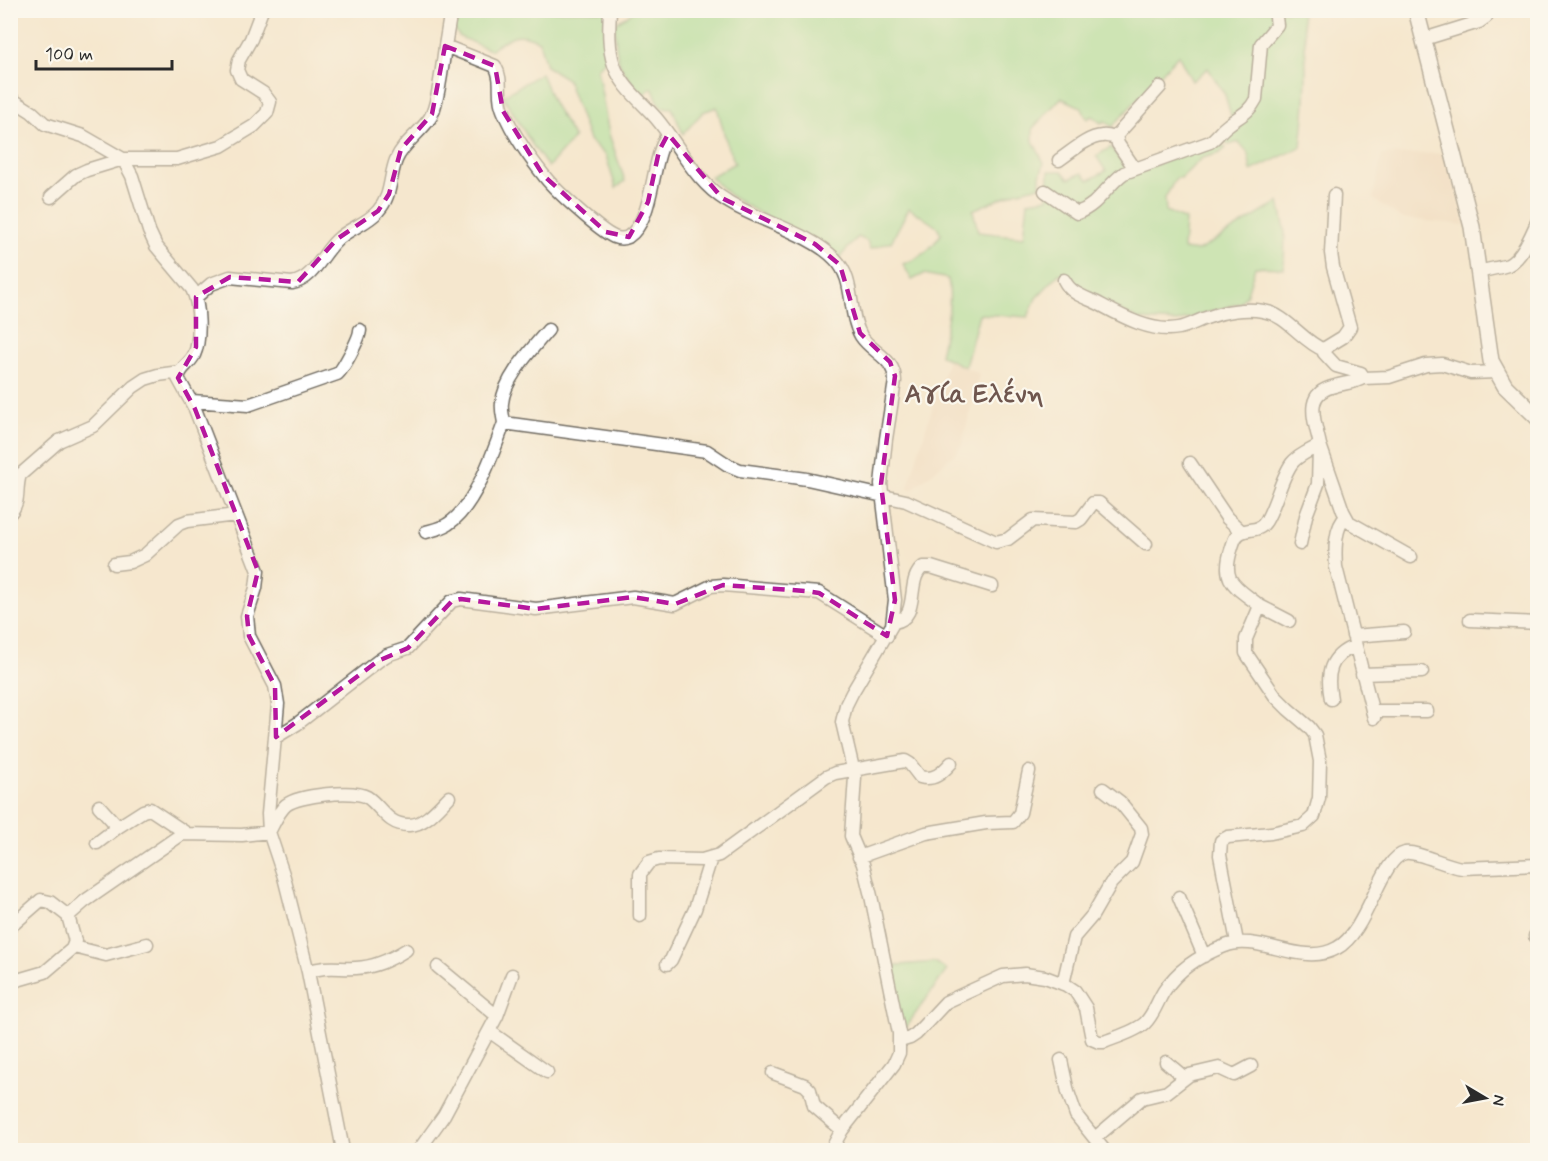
<svg xmlns="http://www.w3.org/2000/svg" width="1548" height="1161" viewBox="0 0 1548 1161" font-family="Mynerve,sans-serif">
<rect width="100%" height="100%" fill="#fbf7ec"/>
<filter id="ink" filterUnits="userSpaceOnUse"><feTurbulence type="fractalNoise" baseFrequency=".0167" numOctaves="2"/><feDisplacementMap in="SourceGraphic" scale="12" xChannelSelector="R" yChannelSelector="G"/><feConvolveMatrix kernelMatrix="1 2 1 2 8 2 1 2 1" color-interpolation-filters="sRGB"/></filter>
<filter id="wash" filterUnits="userSpaceOnUse"><feTurbulence type="fractalNoise" baseFrequency=".008" numOctaves="4" result="noise"/><feDisplacementMap in="SourceGraphic" scale="24" xChannelSelector="R" yChannelSelector="G"/><feGaussianBlur stdDeviation="1.35" result="paint"/><feColorMatrix in="noise" values="0 0 0 0 0 0 0 0 0 0 0 0 0 0 0 0 0 1.4 0 .05"/><feComposite in="paint" operator="in"/></filter>
<g filter="url(#wash)">
<rect width="100%" height="100%" fill="#f5e7ce"/>
<path fill="#eed7bb" d="M 1447,153 L 1465,225 L 1401,218 L 1373,199 L 1382,155 Z
M 948,359 L 979,374 L 962,445 L 957,452 L 912,490 L 907,489 Z"/>
<path fill="#9ddf95" stroke="#648560" stroke-width="1.5" d="M 635,10 L 1301,11 C 1309,55 1306,102 1301,147 L 1251,171 L 1248,153 L 1239,142 L 1229,145 L 1221,138 L 1234,126 L 1225,95 L 1208,68 L 1192,81 L 1178,55 L 1112,127 L 1105,121 L 1101,123 L 1092,116 L 1087,119 L 1081,107 L 1061,98 L 1033,128 L 1033,141 L 1044,163 L 1040,176 L 1040,186 L 1015,192 L 973,210 L 978,232 L 1024,237 L 1028,201 L 1048,198 L 1049,171 L 1062,171 L 1069,179 L 1082,173 L 1089,180 L 1106,171 L 1096,156 L 1111,147 L 1130,174 L 1218,141 L 1226,148 L 1220,153 L 1202,158 L 1181,178 L 1176,178 L 1165,198 L 1166,211 L 1185,220 L 1183,249 L 1198,251 L 1279,202 L 1285,230 L 1284,268 L 1255,267 L 1247,294 L 1240,303 L 1177,322 L 1139,320 L 1070,286 L 1068,275 L 1059,274 L 1036,298 L 1028,317 L 979,314 L 965,367 L 940,355 C 945,330 953,304 948,279 L 924,274 L 912,280 L 903,264 C 921,257 930,251 941,234 L 937,227 L 909,208 L 891,242 L 870,249 L 867,241 L 858,237 L 839,258 L 733,198 L 710,177 L 735,163 L 728,148 L 717,107 L 703,112 L 683,134 L 672,108 L 661,107 L 652,88 L 642,95 C 617,65 616,63 615,24 Z
M 451,11 L 607,11 L 608,58 L 597,68 L 609,134 L 625,181 L 616,188 L 606,156 L 589,140 L 567,79 L 546,66 L 539,41 C 516,29 510,37 490,50 L 460,37 L 451,26 Z
M 541,73 L 553,103 L 574,138 L 548,167 L 533,146 L 503,96 Z
M 935,962 L 947,970 L 903,1031 L 888,966 Z"/>
</g>
<g filter="url(#ink)">
<g fill="none" stroke-linecap="round" stroke-linejoin="round">
<defs>
<path id="minor" d="M 610,10 C 609,28 608,48 614,65 C 622,87 641,101 656,118 C 679,145 695,182 727,201 C 758,221 810,233 835,259 C 856,280 847,312 861,336 C 872,353 895,358 895,381 L 886,439 L 881,484 L 895,600 L 892,625 L 852,693 L 846,705 L 842,722 L 855,777 L 851,836 L 863,864 L 871,896 L 899,1033 L 899,1053 L 894,1064 L 842,1130 L 831,1150
M 1424,39 L 1479,22 L 1486,17 L 1488,10
M 445,46 L 451,10
M 10,98 L 32,112 L 45,124 L 83,136 L 123,159 L 132,176 L 149,231 L 156,246 L 192,289 C 200,304 201,340 194,355 C 189,365 180,367 178,378 L 195,409 L 258,571 L 256,588 L 247,616 L 249,636 L 275,686 L 278,704 L 268,814 L 269,832 L 284,877 L 308,972 L 343,1150
M 1059,160 C 1071,152 1087,137 1102,136 C 1106,135 1112,137 1116,138
M 1135,169 L 1118,144 L 1116,136 L 1160,87
M 1045,191 L 1077,213 C 1099,205 1105,187 1124,173 L 1210,142 C 1217,137 1221,130 1228,125 C 1239,116 1249,113 1256,99 L 1261,44 L 1277,25 L 1275,10
M 51,197 L 76,175 L 87,170 L 123,159 L 177,159 L 221,146 L 254,126 L 267,113 L 270,102 L 263,93 L 241,79 L 237,70 L 239,60 L 251,39 L 262,10
M 1479,272 C 1488,269 1499,268 1508,265 C 1522,258 1532,234 1538,220
M 1064,280 C 1072,296 1087,297 1101,305 C 1123,317 1152,333 1179,328 C 1190,326 1198,320 1209,317 C 1225,311 1246,308 1263,311 C 1288,315 1301,341 1324,350
M 196,297 L 211,284 L 230,277 L 292,283 C 314,279 322,254 337,240 C 349,228 367,224 378,211 C 392,196 389,178 396,160 C 403,143 420,133 430,118 C 438,106 443,62 445,46 L 495,66 C 504,81 496,95 503,110 C 512,133 529,157 545,177 C 555,190 600,231 614,237 C 619,239 623,239 628,237 C 655,219 650,161 668,134
M 548,330 C 533,348 504,378 502,403 C 501,410 503,416 504,423 L 707,451 L 728,465 L 740,470 L 807,479 L 906,501 L 996,542 L 1008,539 L 1033,520 L 1076,522 L 1081,519 L 1093,503 L 1099,503 L 1146,544
M 1363,378 L 1389,377 L 1426,365 L 1442,364 L 1471,373 L 1496,372
M 192,401 L 248,405 L 337,374 C 342,371 360,338 360,330
M 1320,445 L 1343,511 L 1349,522 L 1411,557
M 1190,463 L 1227,518 L 1242,532
M 10,513 C 21,501 15,489 20,475 L 59,441 L 93,426 L 133,387 L 145,379 L 158,375 L 180,372
M 1346,517 C 1334,527 1335,552 1336,567 L 1374,718
M 426,532 C 433,530 442,528 448,524 C 474,508 494,451 504,423
M 1300,544 L 1306,516 L 1318,484 L 1319,449
M 114,564 L 130,562 L 145,555 L 179,524 L 187,521 L 236,515
M 1260,606 L 1289,621
M 1470,620 L 1538,623
M 894,622 C 921,618 905,580 923,567 L 931,567 L 992,586
M 1353,636 L 1404,632
M 1362,674 L 1422,672
M 1331,699 C 1326,674 1329,656 1355,646
M 1372,711 L 1427,711
M 276,737 L 297,724 L 378,661 L 387,655 L 408,648 L 452,601 L 461,599 L 536,609 L 633,597 L 675,604 L 711,586 L 723,585 L 819,593 L 887,636
M 99,806 L 118,827 L 143,811 L 150,809 L 186,833
M 97,843 L 118,827
M 859,857 L 926,833 L 986,823 L 1013,822 L 1020,813 L 1029,771
M 1179,897 L 1204,956
M 640,916 L 640,874 L 649,862 L 659,859 L 702,860 L 719,855 L 826,777 L 835,773 L 905,761 L 910,764 L 920,777 C 934,781 942,773 951,763
M 10,927 L 41,900 L 50,902 L 68,916
M 1535,936 L 1538,936
M 1237,942 L 1220,855 L 1221,841 L 1228,837 L 1271,833 L 1303,826 L 1314,816 L 1319,798 L 1320,761 L 1315,735 L 1309,727 L 1288,709 L 1275,696 L 1246,653 L 1246,639 L 1260,606 C 1235,586 1220,582 1232,547 C 1234,541 1235,535 1242,532 C 1251,528 1259,532 1266,521 C 1276,504 1281,478 1292,463 C 1298,455 1311,450 1320,445 C 1315,421 1302,393 1335,386 C 1344,383 1355,383 1363,378 L 1361,373 L 1336,366 L 1324,353 L 1325,348 L 1343,337 L 1350,327 L 1333,267 L 1331,253 L 1334,195
M 74,947 L 106,955 L 147,944
M 667,964 L 671,960 L 695,909 L 711,858
M 438,967 L 497,1016
M 308,972 C 325,965 339,969 356,968 C 375,967 390,960 406,950
M 1063,984 L 1074,937 L 1092,916 L 1111,883 L 1132,862 L 1142,834 L 1141,828 L 1120,802 L 1103,789
M 10,986 L 14,981 L 45,972 L 72,949 L 75,941 L 68,916 L 85,901 L 182,834 L 242,835 L 269,832 C 274,823 278,812 286,805 C 299,795 354,789 367,797 C 381,806 387,825 408,825 C 424,826 439,807 449,797
M 489,1031 L 547,1072
M 900,1041 L 910,1038 L 916,1034 L 946,1002 L 1003,976 L 1025,974 L 1045,977 L 1066,985 L 1075,991 L 1086,1008 L 1092,1039 L 1099,1042 L 1104,1042 C 1116,1037 1135,1032 1145,1023 C 1154,1014 1157,1002 1164,991 C 1178,969 1201,955 1225,946 C 1258,932 1302,968 1337,948 C 1368,932 1380,858 1405,853 C 1417,851 1446,866 1462,868 L 1538,865
M 1061,1060 L 1068,1092 L 1076,1115 L 1104,1150
M 1166,1062 L 1185,1078
M 773,1073 L 805,1085 L 810,1090 L 814,1106 L 842,1130
M 1095,1138 L 1142,1098 L 1167,1092 L 1189,1075 L 1219,1068 L 1234,1075 L 1251,1066
M 419,1150 L 444,1115 L 497,1016 L 512,975"/>
<path id="major" d="M 1416,10 L 1472,227 L 1491,361 L 1505,386 L 1538,418"/>
</defs>
<use href="#minor" stroke="#726d64" stroke-width="15"/>
<use href="#major" stroke="#726d64" stroke-width="18"/>
<use href="#minor" stroke="#fff" stroke-width="12"/>
<use href="#major" stroke="#fff" stroke-width="15"/>
</g>
</g>
<path d="M0 0H1548V1161H0ZM 445,46 L 495,66 L 503,111 L 543,175 L 606,232 L 629,237 L 648,202 L 659,151 L 668,134 L 722,198 L 815,244 L 840,265 L 860,333 L 890,362 L 895,376 L 881,484 L 895,600 L 887,636 L 819,593 L 805,591 L 723,585 L 675,604 L 633,597 L 536,609 L 461,599 L 452,601 L 408,648 L 378,661 L 276,737 L 275,686 L 249,636 L 247,616 L 258,571 L 195,409 L 178,378 L 196,347 L 196,297 L 230,277 L 298,282 L 337,239 L 378,211 L 389,194 L 401,149 L 432,114 Z" fill="#f5e7ce" fill-opacity=".55" fill-rule="evenodd"/>
<path fill="none" stroke="#b5179e" stroke-width="4.5" stroke-dasharray="12 8" stroke-linejoin="round" d="M 445,46 L 495,66 L 503,111 L 543,175 L 606,232 L 629,237 L 648,202 L 659,151 L 668,134 L 722,198 L 815,244 L 840,265 L 860,333 L 890,362 L 895,376 L 881,484 L 895,600 L 887,636 L 819,593 L 805,591 L 723,585 L 675,604 L 633,597 L 536,609 L 461,599 L 452,601 L 408,648 L 378,661 L 276,737 L 275,686 L 249,636 L 247,616 L 258,571 L 195,409 L 178,378 L 196,347 L 196,297 L 230,277 L 298,282 L 337,239 L 378,211 L 389,194 L 401,149 L 432,114 Z"/>
<g text-anchor="middle" dominant-baseline="central" stroke-width="4.5" stroke-linejoin="round" paint-order="stroke">
<g font-size="26" font-weight="bold" fill="#6f564e" stroke="#fbf7ec">
<text x="974" y="395">Αγία Ελένη</text>
</g>
</g>
<rect width="1548" height="1161" fill="none" stroke="#fbf7ec" stroke-width="36"/>
<g transform="translate(1485 1098) rotate(100)" stroke="#fbf7ec" stroke-width="4.5" paint-order="stroke">
<path d="M0-4.5L10 22L0 15L-10 22Z" fill="#2b2b2b"/>
<text y="-9" font-size="16" font-weight="bold" text-anchor="middle" fill="#2b2b2b">N</text>
</g>
<path d="M36 60v9h136v-9" fill="none" stroke="#2b2b2b" stroke-width="3"/>
<text x="45" y="60" font-size="18" fill="#2b2b2b" stroke="#fbf7ec" stroke-width="4.5" paint-order="stroke">100 m</text>
</svg>
